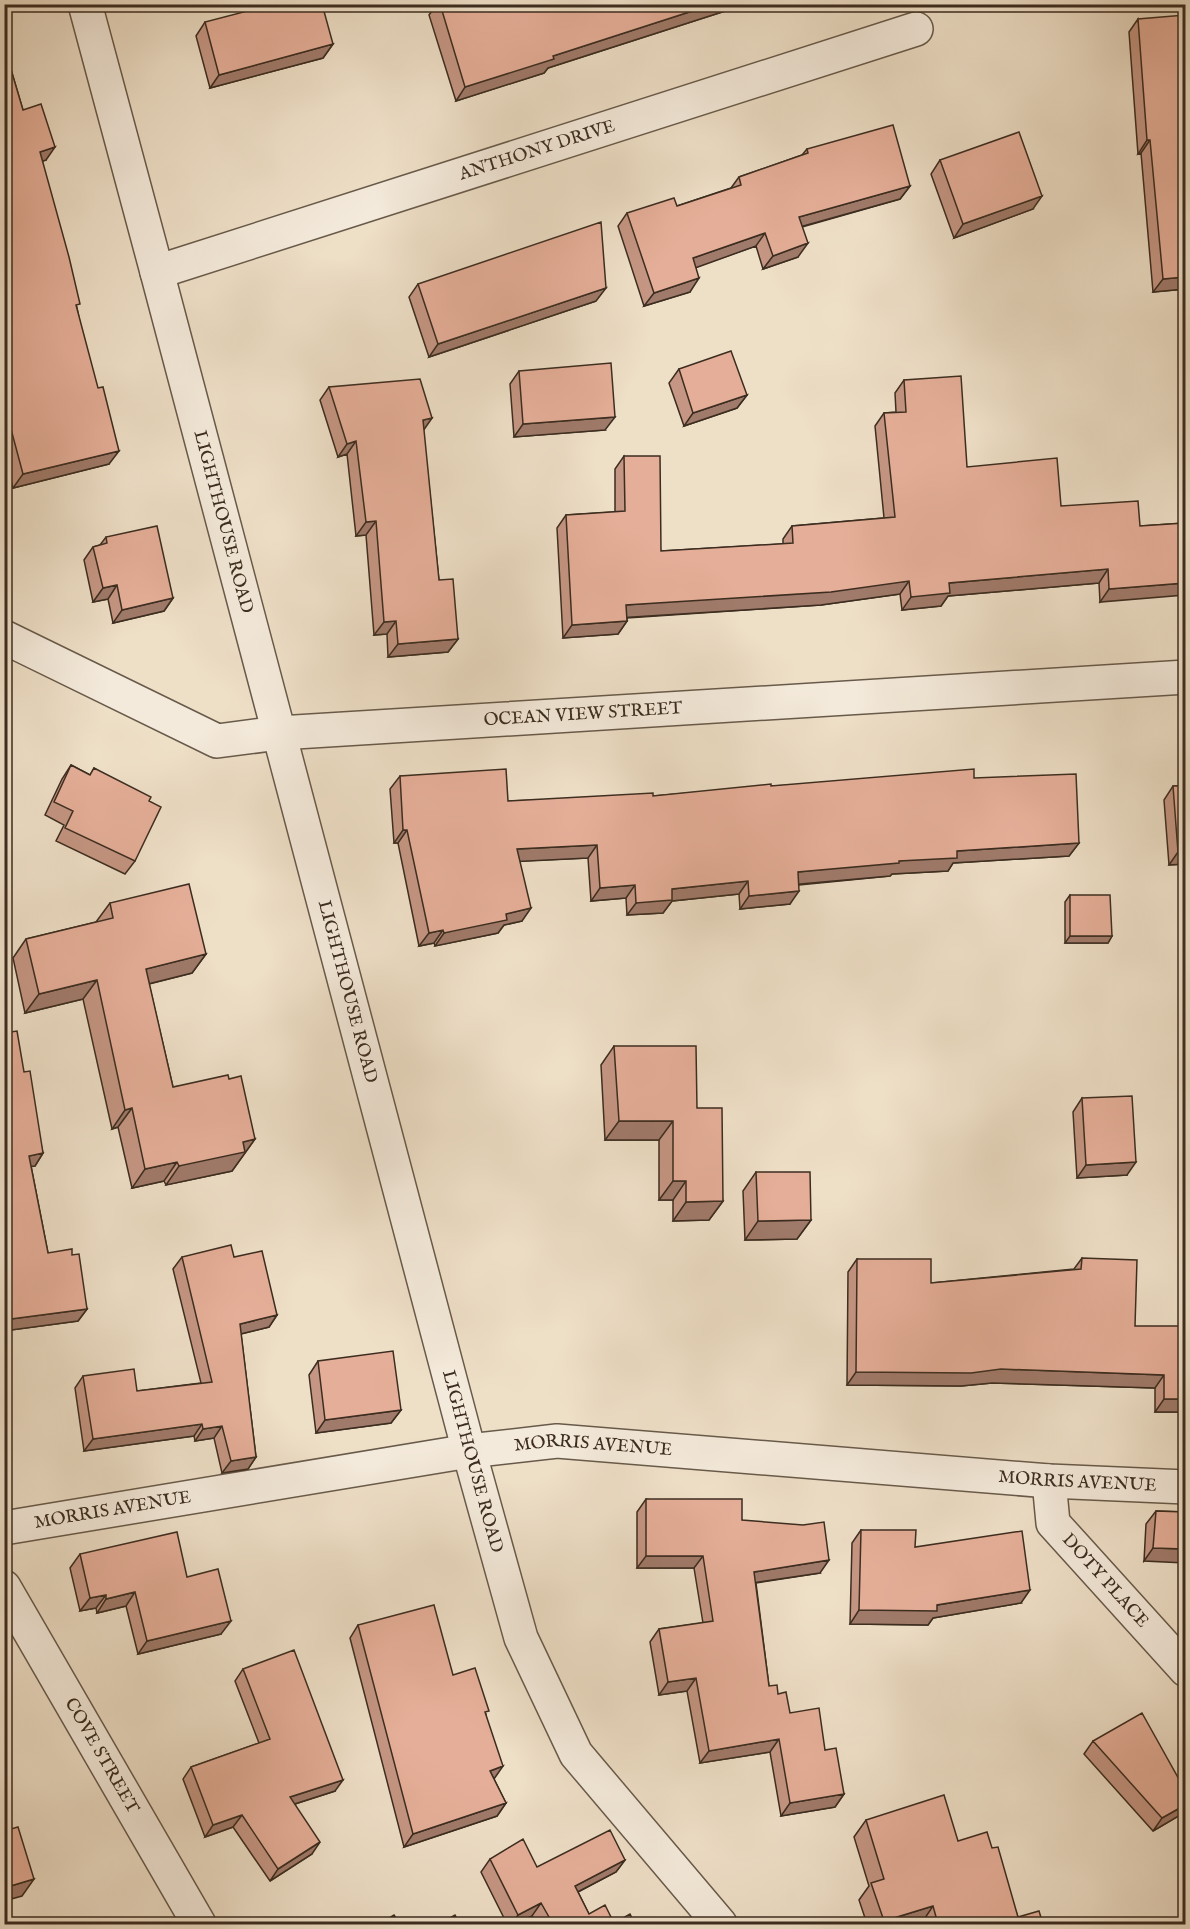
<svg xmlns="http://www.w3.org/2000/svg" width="1190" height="1929" viewBox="0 0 1190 1929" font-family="'IM FELL English',serif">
<rect width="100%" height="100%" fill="#eedfc7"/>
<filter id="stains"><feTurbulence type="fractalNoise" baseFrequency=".00333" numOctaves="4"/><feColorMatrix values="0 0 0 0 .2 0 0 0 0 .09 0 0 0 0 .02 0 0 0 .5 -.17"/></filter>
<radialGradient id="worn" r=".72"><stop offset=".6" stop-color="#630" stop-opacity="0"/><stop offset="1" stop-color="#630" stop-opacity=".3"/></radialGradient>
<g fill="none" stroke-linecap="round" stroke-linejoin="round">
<defs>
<g id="minor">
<path id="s1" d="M 85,4 L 157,272 L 469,1451 L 521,1638 L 576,1754 L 720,1924"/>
<path id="s2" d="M 157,272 L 916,29"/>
<path id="s3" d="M 4,637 L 217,741 L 279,733 L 1186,677"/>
<path id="s4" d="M 1049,1481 L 1053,1523 L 1186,1670"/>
<path id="s5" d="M 4,1528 L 469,1451 L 557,1441 L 1049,1481 L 1186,1487"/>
<path id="s6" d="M 4,1587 L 199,1924"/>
</g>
</defs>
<use href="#minor" stroke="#685a4a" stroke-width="36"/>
<use href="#minor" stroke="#f4eadb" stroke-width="33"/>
</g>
<path fill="#c59683" stroke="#3c2d20" stroke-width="1.5" d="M 437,4 L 489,4 L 490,11 L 511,4 L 747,4 L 548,68 L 544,73 L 456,101 L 429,15 Z
M 1138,19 L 1185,289 L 1153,292 L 1141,153 L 1138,154 L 1129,32 Z
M 205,22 L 333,44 L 323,58 L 210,88 L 196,36 Z
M 4,46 L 23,110 L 46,160 L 42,161 L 77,308 L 109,464 L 13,488 L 4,453 Z
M 807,149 L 910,186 L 900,199 L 802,227 L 798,257 L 763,269 L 756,246 L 696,267 L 690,292 L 644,306 L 618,226 L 627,213 L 677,206 L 731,188 L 739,177 L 802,155 Z
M 940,160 L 1033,209 L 954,238 L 931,174 Z
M 418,284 L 596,301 L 429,357 L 409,297 Z
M 679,369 L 747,395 L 737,408 L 684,426 L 669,383 Z
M 519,371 L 605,430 L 514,437 L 510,384 Z
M 904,380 L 967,467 L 1061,506 L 1140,526 L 1185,523 L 1100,602 L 1099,583 L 948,596 L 941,606 L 902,610 L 900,594 L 821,605 L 627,618 L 627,621 L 618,634 L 563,638 L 557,528 L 566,515 L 615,512 L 615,469 L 624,456 L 661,551 L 783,544 L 783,539 L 792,526 L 884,518 L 875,426 L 884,413 L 896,412 L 895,393 Z
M 329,387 L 432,418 L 423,429 L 439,580 L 458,639 L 448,652 L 388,657 L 387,634 L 374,635 L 366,535 L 356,536 L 347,454 L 338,457 L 320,400 Z
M 106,537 L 173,598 L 164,611 L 113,623 L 108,599 L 93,602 L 84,560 L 93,547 L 100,545 Z
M 71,765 L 90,775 L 94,768 L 149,801 L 135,861 L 125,874 L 56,841 L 64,825 L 45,815 L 62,779 Z
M 400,776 L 508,801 L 653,796 L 771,786 L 974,778 L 1079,843 L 1069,856 L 953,863 L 948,871 L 892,874 L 890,876 L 799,885 L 790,904 L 740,909 L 739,894 L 672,901 L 663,913 L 627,915 L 626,898 L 591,901 L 588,858 L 520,861 L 522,921 L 504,925 L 498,933 L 435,946 L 434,943 L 419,946 L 398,843 L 394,843 L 390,789 Z
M 1173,786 L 1185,786 L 1185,864 L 1169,865 L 1164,800 Z
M 1070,895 L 1112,936 L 1108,943 L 1065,943 L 1065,902 Z
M 110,903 L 206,954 L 192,973 L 149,984 L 173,1087 L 229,1079 L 255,1139 L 232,1171 L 166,1185 L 164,1181 L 132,1188 L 118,1127 L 112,1129 L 83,999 L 25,1013 L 13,958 L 26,939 L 96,922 Z
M 4,1033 L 24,1072 L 43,1153 L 35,1166 L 31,1166 L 48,1253 L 72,1255 L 87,1309 L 78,1321 L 4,1331 Z
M 614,1046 L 697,1108 L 723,1201 L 709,1220 L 673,1221 L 673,1200 L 659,1200 L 659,1140 L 605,1140 L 601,1065 Z
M 1185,1064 L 1185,1089 L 1184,1066 Z
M 1082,1098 L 1127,1175 L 1077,1178 L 1073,1112 Z
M 756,1172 L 811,1220 L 797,1239 L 745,1240 L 743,1191 Z
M 182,1257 L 234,1257 L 277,1315 L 269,1327 L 241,1334 L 256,1457 L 248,1469 L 222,1473 L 214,1438 L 195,1441 L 194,1436 L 84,1451 L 75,1388 L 83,1376 L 137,1391 L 201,1383 L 173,1269 Z
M 1082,1258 L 1135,1326 L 1185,1412 L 1155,1412 L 1155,1388 L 992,1383 L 961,1386 L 847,1385 L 848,1272 L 857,1259 L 931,1283 L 1074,1269 Z
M 318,1361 L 401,1410 L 391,1423 L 316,1433 L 309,1375 Z
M 646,1499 L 742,1520 L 820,1573 L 756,1583 L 769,1686 L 778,1694 L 790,1713 L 825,1750 L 844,1794 L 835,1807 L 781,1816 L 770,1752 L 700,1763 L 687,1691 L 659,1695 L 650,1642 L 659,1629 L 703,1623 L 694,1568 L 637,1568 L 637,1512 Z
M 1156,1511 L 1185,1512 L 1144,1561 L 1146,1524 Z
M 861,1530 L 915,1547 L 1021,1603 L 933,1618 L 928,1625 L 850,1624 L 852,1543 Z
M 80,1554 L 187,1577 L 221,1634 L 138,1654 L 126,1606 L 97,1613 L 96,1608 L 80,1611 L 70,1568 Z
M 358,1625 L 453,1675 L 486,1714 L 494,1779 L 506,1803 L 497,1816 L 404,1847 L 350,1638 Z
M 243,1669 L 335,1791 L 295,1804 L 312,1854 L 270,1881 L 233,1827 L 205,1837 L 183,1779 L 191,1767 L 259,1743 L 235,1681 Z
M 1093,1741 L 1182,1814 L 1153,1831 L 1084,1754 Z
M 866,1820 L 958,1841 L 992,1848 L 1018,1917 L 1043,1924 L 867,1924 L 859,1900 L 869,1886 L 854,1837 Z
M 490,1859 L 537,1867 L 625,1860 L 616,1872 L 578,1892 L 589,1914 L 614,1923 L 635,1924 L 537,1924 L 532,1916 L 515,1924 L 507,1924 L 481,1872 Z"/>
<path fill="#a07a6a" stroke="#3c2d20" stroke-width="1.5" d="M 714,4 L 747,4 L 548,68 L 544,73 L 456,101 L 465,87 L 553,56 Z
M 333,44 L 323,58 L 210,88 L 219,75 Z
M 1147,140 L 1150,140 L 1141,153 L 1138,154 Z
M 55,147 L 46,160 L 31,165 L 40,152 Z
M 910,186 L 900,199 L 789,230 L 799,217 Z
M 1042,196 L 1033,209 L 954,238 L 963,224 Z
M 765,233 L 756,246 L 684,272 L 693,258 Z
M 808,243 L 798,257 L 763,269 L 773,256 Z
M 1185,277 L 1185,289 L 1153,292 L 1163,279 Z
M 699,278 L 690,292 L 644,306 L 654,293 Z
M 606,288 L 596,301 L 429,357 L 438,344 Z
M 747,395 L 737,408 L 684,426 L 693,413 Z
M 615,417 L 605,430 L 514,437 L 523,424 Z
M 432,418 L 423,431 L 423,420 Z
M 356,441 L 347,454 L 338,457 L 347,444 Z
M 119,451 L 109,464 L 13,488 L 23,474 Z
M 376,521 L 366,535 L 356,536 L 366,522 Z
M 1108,569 L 1099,583 L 948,596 L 941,606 L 902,610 L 911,597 L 949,583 Z
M 909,581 L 900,594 L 821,605 L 617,618 L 626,605 Z
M 1185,583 L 1185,595 L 1100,602 L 1109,589 Z
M 117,585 L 108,599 L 93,602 L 103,588 Z
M 173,598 L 164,611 L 113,623 L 122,610 Z
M 396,621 L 387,634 L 374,635 L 384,622 Z
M 627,621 L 618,634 L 563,638 L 572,625 Z
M 458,639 L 448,652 L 388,657 L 398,644 Z
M 403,830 L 407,830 L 398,843 L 394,843 Z
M 1079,843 L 1069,856 L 953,863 L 948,871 L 892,874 L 890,876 L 789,885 L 798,872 L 899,861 L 957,851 Z
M 597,845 L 588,858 L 508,862 L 517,849 Z
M 1185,851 L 1185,864 L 1169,865 L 1178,852 Z
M 748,881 L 739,894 L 672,901 L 663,913 L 627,915 L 636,903 L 672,889 Z
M 635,885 L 626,898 L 591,901 L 600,888 Z
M 799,891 L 790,904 L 740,909 L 749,896 Z
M 531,908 L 522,921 L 504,925 L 498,933 L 435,946 L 444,933 L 506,914 Z
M 443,930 L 434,943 L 419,946 L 429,933 Z
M 1070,936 L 1112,936 L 1108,943 L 1065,943 Z
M 206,954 L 192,973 L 132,988 L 146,969 Z
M 97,980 L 83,999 L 25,1013 L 39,994 Z
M 132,1108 L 118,1127 L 112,1129 L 125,1110 Z
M 619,1121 L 673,1121 L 659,1140 L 605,1140 Z
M 255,1139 L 232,1171 L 166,1185 L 179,1166 L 243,1142 Z
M 43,1153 L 35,1166 L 21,1168 L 29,1156 Z
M 177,1162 L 164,1181 L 132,1188 L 145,1169 Z
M 1136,1162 L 1127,1175 L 1077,1178 L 1086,1165 Z
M 673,1181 L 686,1181 L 673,1200 L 659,1200 Z
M 723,1201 L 709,1220 L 673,1221 L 686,1202 Z
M 811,1220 L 797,1239 L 745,1240 L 758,1221 Z
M 87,1309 L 78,1321 L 4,1331 L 4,1329 L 11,1319 Z
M 11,1311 L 4,1320 L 4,1312 Z
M 277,1315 L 269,1327 L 232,1336 L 240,1324 Z
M 1001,1369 L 1164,1375 L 1155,1388 L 992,1383 L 961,1386 L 847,1385 L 856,1372 Z
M 1164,1399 L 1185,1399 L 1185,1412 L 1155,1412 Z
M 401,1410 L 391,1423 L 316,1433 L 325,1420 Z
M 202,1424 L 194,1436 L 84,1451 L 93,1439 Z
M 222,1426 L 214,1438 L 195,1441 L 203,1429 Z
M 256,1457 L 248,1469 L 222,1473 L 231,1461 Z
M 1153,1548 L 1185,1549 L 1185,1563 L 1144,1561 Z
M 646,1556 L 703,1556 L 694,1568 L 637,1568 Z
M 829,1560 L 820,1573 L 745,1584 L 754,1572 Z
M 1030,1590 L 1021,1603 L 933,1618 L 928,1625 L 850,1624 L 859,1610 L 937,1605 Z
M 135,1592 L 126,1606 L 97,1613 L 106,1599 Z
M 106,1595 L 96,1608 L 80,1611 L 90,1598 Z
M 231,1621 L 221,1634 L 138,1654 L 147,1641 Z
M 696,1678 L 687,1691 L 659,1695 L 668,1682 Z
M 779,1739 L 770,1752 L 700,1763 L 709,1751 Z
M 503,1766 L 494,1779 L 490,1771 Z
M 343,1780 L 335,1791 L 282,1808 L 290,1797 Z
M 844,1794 L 835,1807 L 781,1816 L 790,1803 Z
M 506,1803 L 497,1816 L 404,1847 L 413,1834 Z
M 1185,1805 L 1185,1810 L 1182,1814 L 1153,1831 L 1162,1818 Z
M 242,1815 L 233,1827 L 205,1837 L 213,1825 Z
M 320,1842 L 312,1854 L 270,1881 L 278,1869 Z
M 625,1860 L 616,1872 L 566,1898 L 575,1886 Z
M 34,1879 L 22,1896 L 4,1901 L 4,1888 Z
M 541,1903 L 532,1916 L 515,1924 L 511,1924 L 518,1915 Z
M 933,1906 L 921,1924 L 881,1924 L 884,1921 Z"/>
<path fill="#e5ae98" stroke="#3c2d20" stroke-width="1.5" d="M 274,4 L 322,4 L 333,44 L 219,75 L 205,22 Z
M 440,4 L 489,4 L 490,11 L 511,4 L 714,4 L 553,56 L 554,59 L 465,87 Z
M 1185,15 L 1185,277 L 1163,279 L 1150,140 L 1147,140 L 1138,19 Z
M 4,46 L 23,110 L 41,104 L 55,147 L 40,152 L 69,257 L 80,304 L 76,305 L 98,388 L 103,387 L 119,451 L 23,474 L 4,403 Z
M 893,125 L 910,186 L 799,217 L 808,243 L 773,256 L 765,233 L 693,258 L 699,278 L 654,293 L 627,213 L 674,198 L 677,206 L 741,185 L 739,177 L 808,153 L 807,149 Z
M 1019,132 L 1042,196 L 963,224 L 940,160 Z
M 601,222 L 606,288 L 438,344 L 418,284 Z
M 731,351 L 747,395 L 693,413 L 679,369 Z
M 611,363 L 615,417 L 523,424 L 519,371 Z
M 961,376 L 967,467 L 1057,458 L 1061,506 L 1138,501 L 1140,526 L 1185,523 L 1185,583 L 1109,589 L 1108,569 L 949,583 L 950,593 L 911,597 L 909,581 L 831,592 L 626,605 L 627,621 L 572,625 L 566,515 L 625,511 L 624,456 L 660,456 L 661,551 L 793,543 L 792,526 L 895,517 L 884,413 L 906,412 L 904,380 Z
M 420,379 L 432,418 L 423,420 L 439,580 L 453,579 L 458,639 L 398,644 L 396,621 L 384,622 L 376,521 L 366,522 L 356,441 L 347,444 L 329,387 Z
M 157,526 L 173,598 L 122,610 L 117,585 L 103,588 L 93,547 L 107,543 L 106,537 Z
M 71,765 L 90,775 L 94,768 L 151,797 L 149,801 L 161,807 L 135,861 L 65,828 L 73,811 L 54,802 Z
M 506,769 L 508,801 L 653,793 L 653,796 L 771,784 L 771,786 L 974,769 L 974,778 L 1076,774 L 1079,843 L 957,851 L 957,858 L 899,861 L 899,863 L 798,872 L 799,891 L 749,896 L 748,881 L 672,889 L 672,900 L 636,903 L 635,885 L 600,888 L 597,845 L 517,849 L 531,908 L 506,914 L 507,920 L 444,933 L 443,930 L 429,933 L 407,830 L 403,830 L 400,776 Z
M 1173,786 L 1185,786 L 1185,851 L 1178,852 Z
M 189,884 L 206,954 L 146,969 L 173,1087 L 228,1075 L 229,1079 L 241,1076 L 255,1139 L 243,1142 L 245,1152 L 179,1166 L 177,1162 L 145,1169 L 132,1108 L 125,1110 L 97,980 L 39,994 L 26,939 L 113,918 L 110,903 Z
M 1070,895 L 1110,895 L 1112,936 L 1070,936 Z
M 17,1031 L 24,1072 L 30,1071 L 43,1153 L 29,1156 L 48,1253 L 72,1249 L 72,1255 L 79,1254 L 87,1309 L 11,1319 L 11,1311 L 4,1312 L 4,1033 Z
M 614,1046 L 696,1046 L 697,1108 L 722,1108 L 723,1201 L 686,1202 L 686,1181 L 673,1181 L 673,1121 L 619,1121 Z
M 1132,1096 L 1136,1162 L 1086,1165 L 1082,1098 Z
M 756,1172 L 810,1172 L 811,1220 L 758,1221 Z
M 231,1245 L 234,1257 L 262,1251 L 277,1315 L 240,1324 L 256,1457 L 231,1461 L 222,1426 L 203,1429 L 202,1424 L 93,1439 L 83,1376 L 134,1369 L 137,1391 L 212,1382 L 182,1257 Z
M 1082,1258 L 1137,1260 L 1135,1326 L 1185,1326 L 1185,1399 L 1164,1399 L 1164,1375 L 1001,1369 L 971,1373 L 856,1372 L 857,1259 L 931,1259 L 931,1283 L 1081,1269 Z
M 393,1351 L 401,1410 L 325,1420 L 318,1361 Z
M 646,1499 L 742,1499 L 742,1520 L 803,1525 L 824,1522 L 829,1560 L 754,1572 L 769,1686 L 777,1685 L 778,1694 L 786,1692 L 790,1713 L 819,1708 L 825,1750 L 836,1748 L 844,1794 L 790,1803 L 779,1739 L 709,1751 L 696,1678 L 668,1682 L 659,1629 L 713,1621 L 703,1556 L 646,1556 Z
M 1156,1511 L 1185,1512 L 1185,1549 L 1153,1548 Z
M 861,1530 L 916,1530 L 915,1547 L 1022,1531 L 1030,1590 L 937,1605 L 937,1611 L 859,1610 Z
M 177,1532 L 187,1577 L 218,1569 L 231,1621 L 147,1641 L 135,1592 L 106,1599 L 106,1595 L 90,1598 L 80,1554 Z
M 434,1605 L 453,1675 L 475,1668 L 489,1711 L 485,1712 L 503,1766 L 490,1771 L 506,1803 L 413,1834 L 358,1625 Z
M 294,1650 L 343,1780 L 290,1797 L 320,1842 L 278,1869 L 242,1815 L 213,1825 L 191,1767 L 270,1739 L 243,1669 Z
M 1142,1713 L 1185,1790 L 1185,1805 L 1162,1818 L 1093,1741 Z
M 944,1795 L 958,1841 L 987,1832 L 992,1848 L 998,1847 L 1018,1917 L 1039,1911 L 1043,1924 L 938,1924 L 933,1906 L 884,1921 L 871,1883 L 884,1879 L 866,1820 Z
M 18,1827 L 34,1879 L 4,1888 L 4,1831 Z
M 610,1830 L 625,1860 L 575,1886 L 589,1914 L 605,1905 L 614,1923 L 630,1914 L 635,1924 L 553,1924 L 541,1903 L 518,1915 L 490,1859 L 523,1839 L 537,1867 Z
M 4,1905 L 12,1924 L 4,1924 Z
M 394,1915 L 400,1924 L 379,1924 Z
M 455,1915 L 460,1924 L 439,1924 Z"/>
<g text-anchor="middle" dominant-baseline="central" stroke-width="4.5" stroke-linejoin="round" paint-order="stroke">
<g font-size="18" fill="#3c2d20" stroke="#f4eadb">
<text stroke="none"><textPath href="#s2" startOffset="399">ANTHONY DRIVE</textPath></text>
<text stroke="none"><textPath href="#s1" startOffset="536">LIGHTHOUSE ROAD</textPath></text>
<text stroke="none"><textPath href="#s3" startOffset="604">OCEAN VIEW STREET</textPath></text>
<text stroke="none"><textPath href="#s1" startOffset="1022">LIGHTHOUSE ROAD</textPath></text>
<text stroke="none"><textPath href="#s5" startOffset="596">MORRIS AVENUE</textPath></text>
<text stroke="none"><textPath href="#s1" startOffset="1508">LIGHTHOUSE ROAD</textPath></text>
<text stroke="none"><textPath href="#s5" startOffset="1082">MORRIS AVENUE</textPath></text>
<text stroke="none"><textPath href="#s5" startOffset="110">MORRIS AVENUE</textPath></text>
<text stroke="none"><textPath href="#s4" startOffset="120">DOTY PLACE</textPath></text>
<text stroke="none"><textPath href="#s6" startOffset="195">COVE STREET</textPath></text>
</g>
</g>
<rect width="1190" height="1929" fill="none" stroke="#eedfc7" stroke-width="24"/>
<rect x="6" y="6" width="1178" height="1917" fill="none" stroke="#3c2d20" stroke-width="3"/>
<rect x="12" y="12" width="1166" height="1905" fill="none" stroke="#3c2d20" stroke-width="1.5"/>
<rect width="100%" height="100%" filter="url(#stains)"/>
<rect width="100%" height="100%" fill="url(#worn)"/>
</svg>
